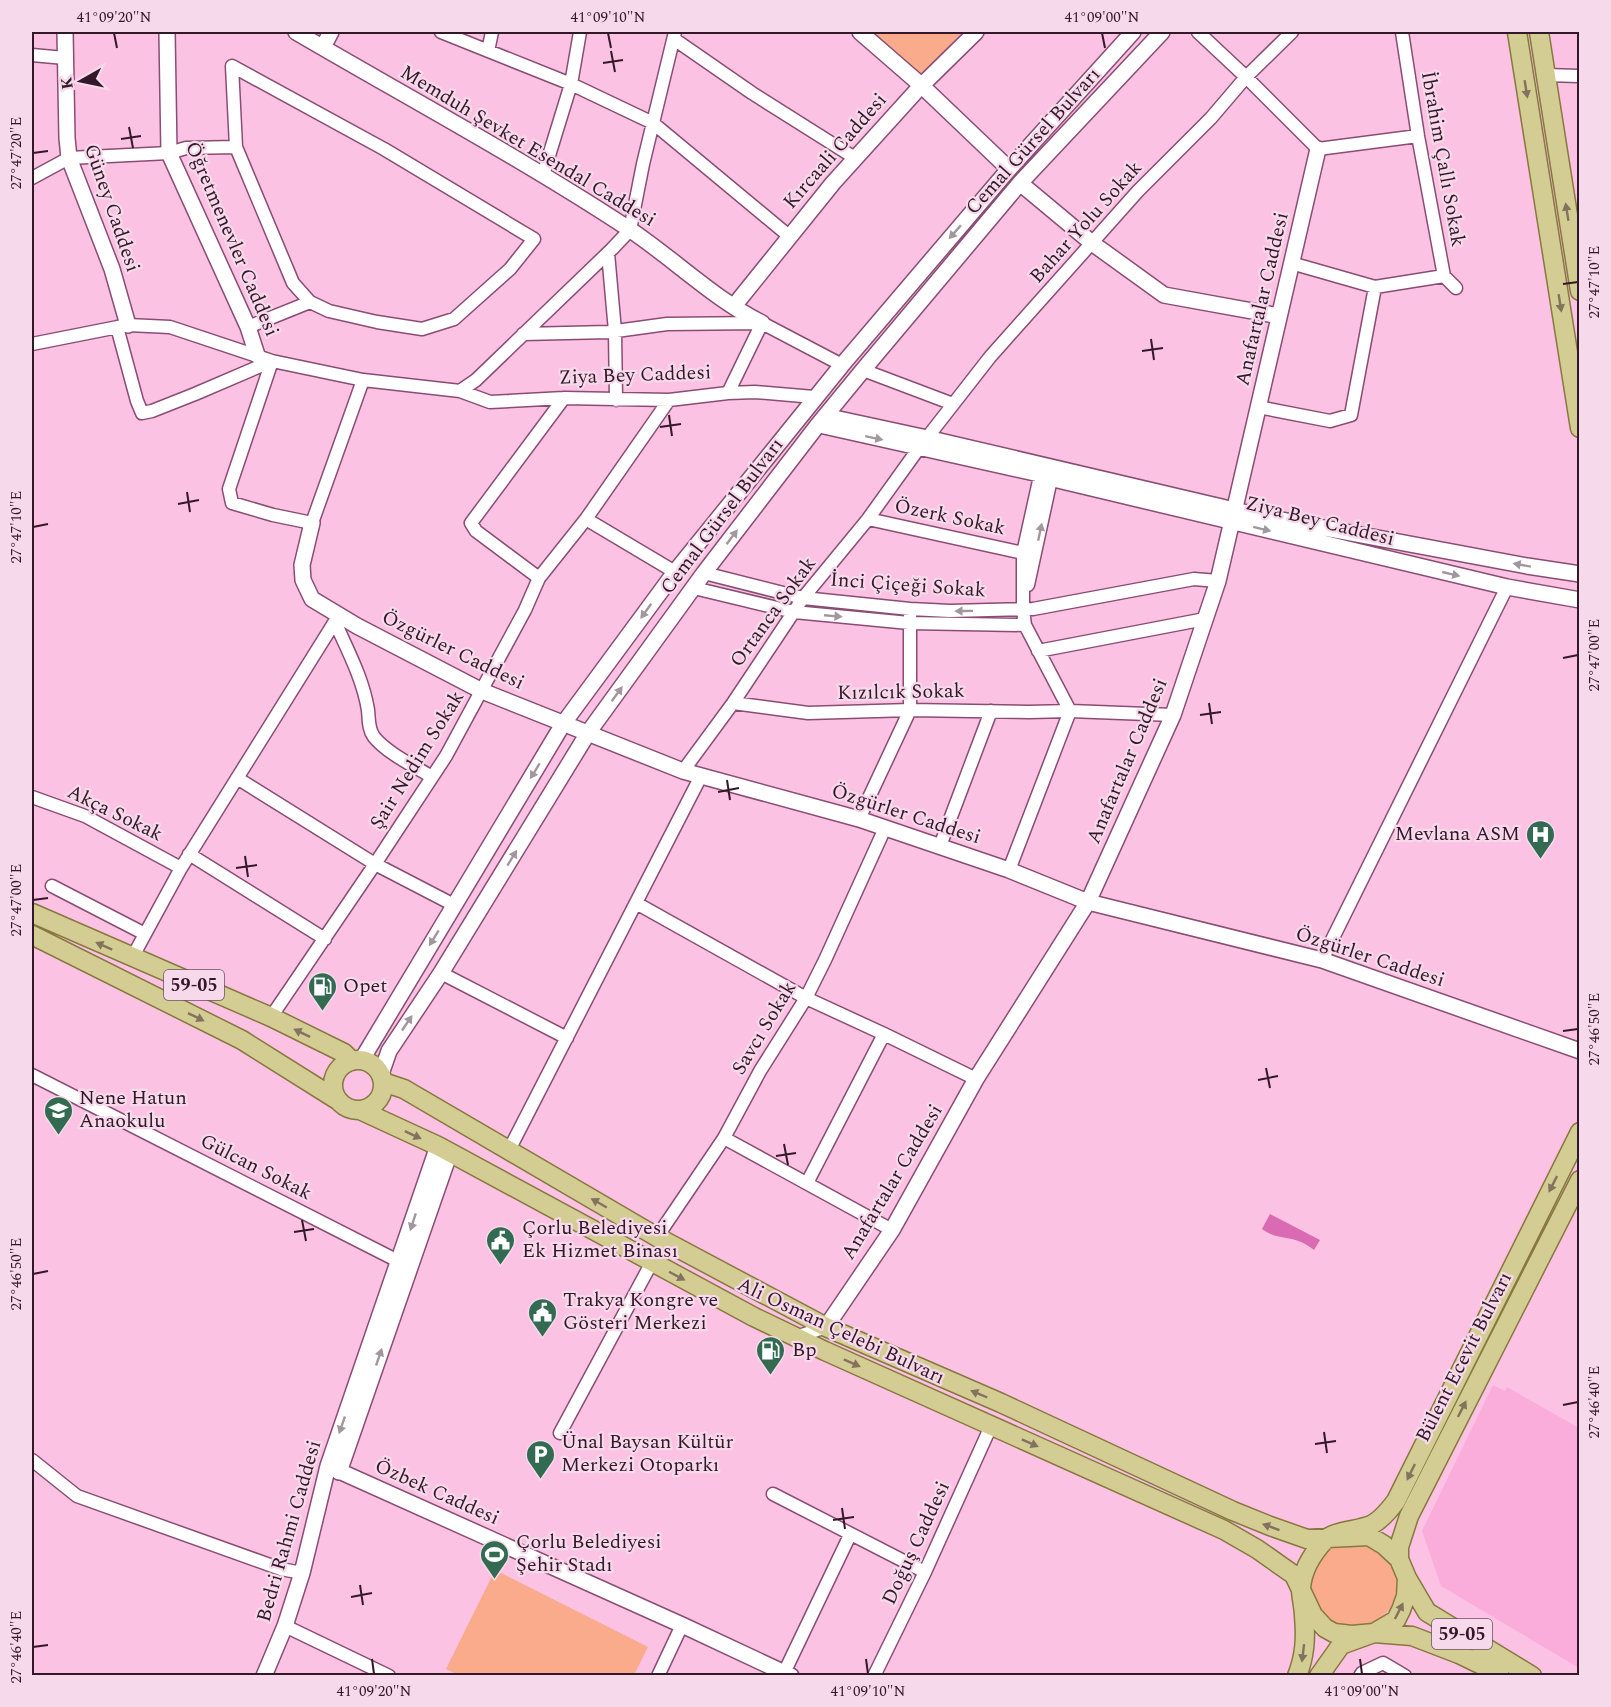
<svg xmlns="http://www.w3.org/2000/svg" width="1611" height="1707" viewBox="0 0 1611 1707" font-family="Spectral,serif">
<rect width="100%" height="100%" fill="#fbc2e3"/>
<path fill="#faaddb" d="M 1493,1385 L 1505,1391 L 1507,1387 L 1579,1428 L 1579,1668 L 1441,1586 L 1422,1531 Z"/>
<path fill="#f9ab8c" d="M 871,32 L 962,32 L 922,76 Z
M 1363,1541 L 1391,1561 L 1397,1577 L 1397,1585 L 1394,1602 L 1390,1609 L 1377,1621 L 1361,1628 L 1335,1625 L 1321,1615 L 1310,1592 L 1310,1574 L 1330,1547 Z
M 495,1570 L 648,1647 L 634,1675 L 460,1676 L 446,1669 Z"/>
<path fill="#da6bb2" d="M 1270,1214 L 1320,1240 L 1314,1250 C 1310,1247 1306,1244 1301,1242 C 1287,1236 1275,1239 1262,1229 Z"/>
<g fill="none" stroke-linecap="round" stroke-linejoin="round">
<defs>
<path id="minor" d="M 441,32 L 571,84 L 653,123 L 789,236
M 1198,32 L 1246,77 L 1318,149 L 1418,136
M 1402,32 L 1418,136 L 1444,276 L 1456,288
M 674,39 L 752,93 L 855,158
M 488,51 L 492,32
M 32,55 L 65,58
M 232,66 L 384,149 L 534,239 L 510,269 L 454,319 L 422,329 L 377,322 L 329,311 L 310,302 L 293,283 L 236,147 Z
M 1545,75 L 1580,76
M 543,175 L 571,84 L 580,32
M 32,178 L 69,158 L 169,153 L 186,148 L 236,147
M 608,253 L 615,331 L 616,400
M 1291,263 L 1375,287 L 1444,276
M 117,327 L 137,401 L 142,413 L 152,411 L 195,394 L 272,361
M 248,327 L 310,302
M 523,334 L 609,332 L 667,324 L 760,323
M 32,344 L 128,325 L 170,327 L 272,361 L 363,380 L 460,391 L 476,380 L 612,249 L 630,230 L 643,164 L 675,32
M 272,361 L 229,489 L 232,503 L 273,515 L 312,523 L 363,380
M 863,370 L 953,404
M 460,391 L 490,402 L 564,398 L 669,400 L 728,393 L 755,392 L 814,397
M 728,393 L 762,323 L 842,365
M 1258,407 L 1330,421 L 1351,415 L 1375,287
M 817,426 L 1041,476
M 1042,467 L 1023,553 L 1023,610 L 1025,625 L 1070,711
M 586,519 L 675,572
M 868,519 L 1023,553
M 704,573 L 803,598 L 910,609 L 950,611 L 1033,609 L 1194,579 L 1218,581
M 539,578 L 476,531 L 471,523 L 564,398
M 1028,585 L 1053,470
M 694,588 L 794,612 L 909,623 L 1025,625
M 335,622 C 348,651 363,679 368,710 C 369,719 368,729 374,737 C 387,753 414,766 432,777
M 1038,651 L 1205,619
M 733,703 L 808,713 L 910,710 L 1029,712 L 1070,711 L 1173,715
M 683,771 L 733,703 L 803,598 L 868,519 L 919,448 L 990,357 L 1138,191 L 1211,118 L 1246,77 L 1292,32
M 237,778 L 375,864 L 454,905
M 32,797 L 85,816 L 181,868
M 859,819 L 910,710 L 910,616
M 940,846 L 991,711
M 189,854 L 325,939
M 1009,870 L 1070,711
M 52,886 L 145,934
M 636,903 L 806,998 L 884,1034 L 976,1079
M 132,958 L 181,868 L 339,615
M 1322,960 L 1507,587
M 441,973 L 567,1038
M 271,1017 L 375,864 L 446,756 L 525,610 L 539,578 L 586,519 L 669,400
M 32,1075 L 400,1262
M 724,1138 L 892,1230
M 509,1150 L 701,776
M 807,1183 L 884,1034
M 657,1237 L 724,1138 L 760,1071 L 806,998 L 825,960 L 885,828
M 796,1337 L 826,1327
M 560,1433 L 652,1262
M 32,1460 L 77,1496 L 281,1569 L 302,1573
M 773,1494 L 925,1572
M 285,1626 L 389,1676
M 784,1673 L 850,1535
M 658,1676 L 682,1625
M 874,1676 L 925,1572 L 991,1426
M 1360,1676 L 1362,1673 L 1383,1663 L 1405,1676"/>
<path id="tertiary" d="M 65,32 L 67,138 L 69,158 L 112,269 L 128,325
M 167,32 L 169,153 L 248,327 L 257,355
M 296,32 C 407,97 521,158 629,229 C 674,259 714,299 762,323
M 860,32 L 921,85 L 1009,169
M 323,47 L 331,32
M 1020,183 L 1092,243 L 1164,295 L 1279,316
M 734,306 L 833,183 L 919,88 L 976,32
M 825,416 L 927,438 L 1260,516 L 1527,566 L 1580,574
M 1041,476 L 1507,587 L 1580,600
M 312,523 L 302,565 L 303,580 L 312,599 L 357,626 L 482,691 L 683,771 L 859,819 L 1009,870 L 1088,902 L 1322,960 L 1580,1051
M 361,1061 L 563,724 L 675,572 L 842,365 L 1009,169 L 1133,32
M 381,1074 L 389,1051 L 441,973 L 588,733 L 704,573 L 817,426 L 863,370 L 1020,183 L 1162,32
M 826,1327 L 892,1230 L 976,1079 L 1088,902 L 1173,715 L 1218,581 L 1318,149
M 328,1466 L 682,1625 L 791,1676
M 339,1472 L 450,1152
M 264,1676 L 285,1626 L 302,1573 L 328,1466 L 438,1146"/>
<path id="primary" d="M 1517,32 L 1580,428
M 1539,32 L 1580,291
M 32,913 L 271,1017 L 344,1053 L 352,1061
M 32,935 L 242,1040 L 339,1101
M333 1085a25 25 0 1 1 50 0a25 25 0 1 1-50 0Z
M 360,1110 L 438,1146 L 754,1317 L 825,1351 L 1224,1530 L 1257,1549 L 1294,1575 L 1313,1615 L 1325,1628 L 1334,1633 L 1352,1635 L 1374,1633 L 1396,1620 L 1401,1610 L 1406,1596 L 1407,1578 L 1399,1559 L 1384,1545 L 1369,1536 L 1307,1539 L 1270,1526 L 1233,1511 L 1001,1403 L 826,1327 L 657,1237 L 404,1089 L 383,1082
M 1399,1559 L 1399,1547 L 1409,1516 L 1580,1180
M 1407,1578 L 1427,1612 L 1532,1676
M 1297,1676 C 1305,1656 1306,1638 1304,1616 C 1304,1607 1301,1598 1301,1589 C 1302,1570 1313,1553 1325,1540 C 1335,1530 1360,1531 1373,1524 C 1382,1519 1390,1509 1396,1501 L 1580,1132
M 1319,1676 L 1341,1645 L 1374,1633 L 1412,1636 L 1459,1654 L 1488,1668 L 1500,1676"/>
</defs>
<use href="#minor" stroke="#8a4c73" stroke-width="15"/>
<use href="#tertiary" stroke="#8a4c73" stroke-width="18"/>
<use href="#primary" stroke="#887840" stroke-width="21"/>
<use href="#minor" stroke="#fff" stroke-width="12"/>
<use href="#tertiary" stroke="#fff" stroke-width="15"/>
<use href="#primary" stroke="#d3cd94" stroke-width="18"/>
</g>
<defs><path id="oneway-solid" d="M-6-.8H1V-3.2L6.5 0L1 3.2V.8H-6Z" transform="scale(1.5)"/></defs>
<g fill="#83725e">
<use href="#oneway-solid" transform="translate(1526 89) rotate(81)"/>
<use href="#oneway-solid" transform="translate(1567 212) rotate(-99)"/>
<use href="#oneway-solid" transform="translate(1560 303) rotate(81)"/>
<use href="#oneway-solid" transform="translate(104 946) rotate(-156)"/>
<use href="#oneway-solid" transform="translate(196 1017) rotate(26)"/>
<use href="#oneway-solid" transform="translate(302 1033) rotate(-154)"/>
<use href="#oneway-solid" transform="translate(413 1135) rotate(25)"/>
<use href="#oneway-solid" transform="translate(1553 1184) rotate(117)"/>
<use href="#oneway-solid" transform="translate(599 1203) rotate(-150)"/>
<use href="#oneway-solid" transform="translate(677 1276) rotate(28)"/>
<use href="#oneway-solid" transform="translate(852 1363) rotate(24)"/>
<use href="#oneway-solid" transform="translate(979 1394) rotate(-157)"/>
<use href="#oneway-solid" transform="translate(1462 1409) rotate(-63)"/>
<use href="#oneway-solid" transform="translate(1030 1443) rotate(24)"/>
<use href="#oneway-solid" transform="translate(1411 1472) rotate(116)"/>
<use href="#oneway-solid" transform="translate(1271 1527) rotate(-160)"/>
<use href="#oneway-solid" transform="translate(1399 1611) rotate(-63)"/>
<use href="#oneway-solid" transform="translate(1303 1653) rotate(97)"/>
</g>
<g fill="#a3979f">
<use href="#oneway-solid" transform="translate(955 232) rotate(131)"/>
<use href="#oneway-solid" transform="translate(874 438) rotate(12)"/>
<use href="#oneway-solid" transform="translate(1262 529) rotate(14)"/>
<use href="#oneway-solid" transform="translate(1040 532) rotate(-78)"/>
<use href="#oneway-solid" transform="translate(732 537) rotate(-53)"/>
<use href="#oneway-solid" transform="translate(1522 565) rotate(-170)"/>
<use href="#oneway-solid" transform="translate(1451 574) rotate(13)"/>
<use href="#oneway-solid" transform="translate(646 611) rotate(126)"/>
<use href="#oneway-solid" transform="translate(964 611) rotate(179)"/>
<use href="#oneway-solid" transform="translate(833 616) rotate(5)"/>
<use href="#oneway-solid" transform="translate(617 694) rotate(-54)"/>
<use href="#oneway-solid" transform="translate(535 771) rotate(121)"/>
<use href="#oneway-solid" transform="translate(512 858) rotate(-59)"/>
<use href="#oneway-solid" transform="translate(434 938) rotate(121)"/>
<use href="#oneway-solid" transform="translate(407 1023) rotate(-56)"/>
<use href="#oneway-solid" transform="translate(413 1222) rotate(108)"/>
<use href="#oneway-solid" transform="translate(379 1357) rotate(-71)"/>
<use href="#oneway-solid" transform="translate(342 1425) rotate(109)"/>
</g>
<path fill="none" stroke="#331829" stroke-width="2" d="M 114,33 L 117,48M 608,33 L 611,48M 1102,33 L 1105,48M 611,51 L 615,72M 603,63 L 623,60M 129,127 L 133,148M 121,139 L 141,136M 33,153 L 48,151M 1563,284 L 1578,282M 1151,339 L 1154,360M 1142,351 L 1163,348M 669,415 L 672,436M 660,427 L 681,424M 187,492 L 190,512M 178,504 L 199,500M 33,527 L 48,524M 1563,658 L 1578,655M 1209,703 L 1212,724M 1200,715 L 1221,712M 727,780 L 730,800M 718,792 L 739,788M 245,856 L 248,877M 236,868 L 257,865M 33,900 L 48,898M 1563,1031 L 1578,1029M 1266,1068 L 1270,1088M 1258,1080 L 1278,1076M 784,1144 L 788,1165M 776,1156 L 796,1153M 302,1220 L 306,1241M 294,1232 L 314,1229M 33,1274 L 48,1271M 1563,1405 L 1578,1402M 1324,1432 L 1327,1453M 1315,1444 L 1336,1441M 842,1508 L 845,1529M 833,1520 L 854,1517M 360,1585 L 363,1605M 351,1597 L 372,1593M 33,1647 L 48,1645M 372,1659 L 374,1674M 866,1659 L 868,1674M 1360,1659 L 1362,1674"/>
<defs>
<symbol id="hospital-pin" viewBox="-11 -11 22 30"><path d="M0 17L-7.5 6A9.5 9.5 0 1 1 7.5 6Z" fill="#336b52" stroke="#f6d9ea"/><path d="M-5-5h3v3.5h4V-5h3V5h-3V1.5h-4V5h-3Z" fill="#fff"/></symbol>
<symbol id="fuel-pin" viewBox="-11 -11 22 30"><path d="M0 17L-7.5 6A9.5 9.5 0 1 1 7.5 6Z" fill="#336b52" stroke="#f6d9ea"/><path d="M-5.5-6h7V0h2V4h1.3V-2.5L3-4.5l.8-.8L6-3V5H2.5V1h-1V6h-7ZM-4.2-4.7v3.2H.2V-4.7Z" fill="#fff"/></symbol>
<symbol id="school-pin" viewBox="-11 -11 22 30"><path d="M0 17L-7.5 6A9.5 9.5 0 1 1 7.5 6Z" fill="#336b52" stroke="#f6d9ea"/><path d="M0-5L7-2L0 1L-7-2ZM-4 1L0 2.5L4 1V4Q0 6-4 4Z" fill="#fff"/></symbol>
<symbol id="civic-pin" viewBox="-11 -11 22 30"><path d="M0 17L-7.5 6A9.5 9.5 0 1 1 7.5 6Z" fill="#336b52" stroke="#f6d9ea"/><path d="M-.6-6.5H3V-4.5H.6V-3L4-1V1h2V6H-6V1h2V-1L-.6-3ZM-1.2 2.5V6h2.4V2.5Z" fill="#fff"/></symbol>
<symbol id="parking-pin" viewBox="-11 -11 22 30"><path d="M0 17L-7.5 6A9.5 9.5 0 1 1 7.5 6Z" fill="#336b52" stroke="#f6d9ea"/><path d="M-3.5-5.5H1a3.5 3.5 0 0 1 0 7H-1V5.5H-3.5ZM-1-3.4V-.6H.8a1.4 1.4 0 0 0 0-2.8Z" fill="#fff"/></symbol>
<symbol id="stadium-pin" viewBox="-11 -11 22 30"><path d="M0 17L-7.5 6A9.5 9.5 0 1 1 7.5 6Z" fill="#336b52" stroke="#f6d9ea"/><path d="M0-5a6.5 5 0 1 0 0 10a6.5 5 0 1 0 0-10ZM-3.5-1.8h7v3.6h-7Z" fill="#fff"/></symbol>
</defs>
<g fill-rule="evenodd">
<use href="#hospital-pin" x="1524" y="818" width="33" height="45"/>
<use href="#fuel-pin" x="306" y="970" width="33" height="45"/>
<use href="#school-pin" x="42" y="1094" width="33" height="45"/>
<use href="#civic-pin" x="484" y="1224" width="33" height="45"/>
<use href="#civic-pin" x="526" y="1296" width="33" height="45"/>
<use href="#fuel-pin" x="754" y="1334" width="33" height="45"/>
<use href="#parking-pin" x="524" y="1438" width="33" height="45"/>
<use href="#stadium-pin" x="478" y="1538" width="33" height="45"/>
</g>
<g text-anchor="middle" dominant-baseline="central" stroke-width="4.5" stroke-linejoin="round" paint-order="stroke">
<g fill="#f6d9ea" stroke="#6e5263" stroke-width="1.5">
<rect x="164" y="970" width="60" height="30" rx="4.5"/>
<rect x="1432" y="1619" width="60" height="30" rx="4.5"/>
</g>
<g font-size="18" font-weight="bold" fill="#331829">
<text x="194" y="985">59-05</text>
<text x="1462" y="1634">59-05</text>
</g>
<g font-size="20" fill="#331829" stroke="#f6d9ea">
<text transform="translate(1033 141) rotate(-48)">Cemal Gürsel Bulvarı</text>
<text transform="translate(528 146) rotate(31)">Memduh Şevket Esendal Caddesi</text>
<text transform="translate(835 151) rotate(-49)">Kırcaali Caddesi</text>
<text transform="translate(1443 159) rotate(80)">İbrahim Çallı Sokak</text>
<text transform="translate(112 208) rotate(71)">Güney Caddesi</text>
<text transform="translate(1086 222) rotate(-48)">Bahar Yolu Sokak</text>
<text transform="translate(232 239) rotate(67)">Öğretmenevler Caddesi</text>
<text transform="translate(1262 299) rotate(-77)">Anafartalar Caddesi</text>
<text transform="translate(635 375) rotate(-2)">Ziya Bey Caddesi</text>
<text transform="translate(722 516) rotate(-53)">Cemal Gürsel Bulvarı</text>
<text transform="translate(950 517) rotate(12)">Özerk Sokak</text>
<text transform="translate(1320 521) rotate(14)">Ziya Bey Caddesi</text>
<text transform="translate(908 585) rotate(4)">İnci Çiçeği Sokak</text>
<text transform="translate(773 612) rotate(-54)">Ortanca Sokak</text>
<text transform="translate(453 650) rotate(26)">Özgürler Caddesi</text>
<text transform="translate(901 692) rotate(-1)">Kızılcık Sokak</text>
<text transform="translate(417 760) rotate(-58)">Şair Nedim Sokak</text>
<text transform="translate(1127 761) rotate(-67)">Anafartalar Caddesi</text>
<text transform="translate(115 813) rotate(26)">Akça Sokak</text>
<text transform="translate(906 814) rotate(18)">Özgürler Caddesi</text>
<text transform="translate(1370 957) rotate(18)">Özgürler Caddesi</text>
<text transform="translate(764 1028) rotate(-59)">Savcı Sokak</text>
<text transform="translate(256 1167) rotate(27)">Gülcan Sokak</text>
<text transform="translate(892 1182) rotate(-59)">Anafartalar Caddesi</text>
<text transform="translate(841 1331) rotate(25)">Ali Osman Çelebi Bulvarı</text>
<text transform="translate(1464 1357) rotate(-63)">Bülent Ecevit Bulvarı</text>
<text transform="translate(437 1492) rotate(24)">Özbek Caddesi</text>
<text transform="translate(289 1531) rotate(-74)">Bedri Rahmi Caddesi</text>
<text transform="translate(916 1543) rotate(-65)">Doğuş Caddesi</text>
</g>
<g font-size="20" fill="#331829" stroke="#f6d9ea" text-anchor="start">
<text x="1520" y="834" text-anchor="end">Mevlana ASM</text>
<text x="343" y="986">Opet</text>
<text x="79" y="1098">Nene Hatun<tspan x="79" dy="23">Anaokulu</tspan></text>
<text x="522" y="1228">Çorlu Belediyesi<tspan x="522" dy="23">Ek Hizmet Binası</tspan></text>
<text x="563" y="1300">Trakya Kongre ve<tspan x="563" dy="23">Gösteri Merkezi</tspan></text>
<text x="792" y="1350">Bp</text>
<text x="561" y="1442">Ünal Baysan Kültür<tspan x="561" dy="23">Merkezi Otoparkı</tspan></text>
<text x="516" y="1542">Çorlu Belediyesi<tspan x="516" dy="23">Şehir Stadı</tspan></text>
</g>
</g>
<rect width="1611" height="1707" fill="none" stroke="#f6d9ea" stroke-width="66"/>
<g transform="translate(81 81) rotate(261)" stroke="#f6d9ea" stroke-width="4.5" paint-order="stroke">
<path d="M0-4.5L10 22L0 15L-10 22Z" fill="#331829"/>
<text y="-9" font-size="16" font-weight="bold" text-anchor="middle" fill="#331829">K</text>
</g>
<rect x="33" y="33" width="1545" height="1641" fill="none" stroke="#331829" stroke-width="2"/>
<g font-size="15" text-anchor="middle" fill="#331829">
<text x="114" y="22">41°09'20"N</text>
<text x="608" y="22">41°09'10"N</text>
<text x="1102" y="22">41°09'00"N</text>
<text transform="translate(16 153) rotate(-90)" y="5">27°47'20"E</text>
<text transform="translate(1594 282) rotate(-90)" y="5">27°47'10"E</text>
<text transform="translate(16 527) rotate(-90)" y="5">27°47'10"E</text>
<text transform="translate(1594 655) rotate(-90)" y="5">27°47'00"E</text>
<text transform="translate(16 900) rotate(-90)" y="5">27°47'00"E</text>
<text transform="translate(1594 1029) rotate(-90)" y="5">27°46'50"E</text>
<text transform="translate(16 1274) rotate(-90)" y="5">27°46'50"E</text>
<text transform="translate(1594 1402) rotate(-90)" y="5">27°46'40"E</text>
<text transform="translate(16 1647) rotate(-90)" y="5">27°46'40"E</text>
<text x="374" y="1696">41°09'20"N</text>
<text x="868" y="1696">41°09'10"N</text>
<text x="1362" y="1696">41°09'00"N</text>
</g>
</svg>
